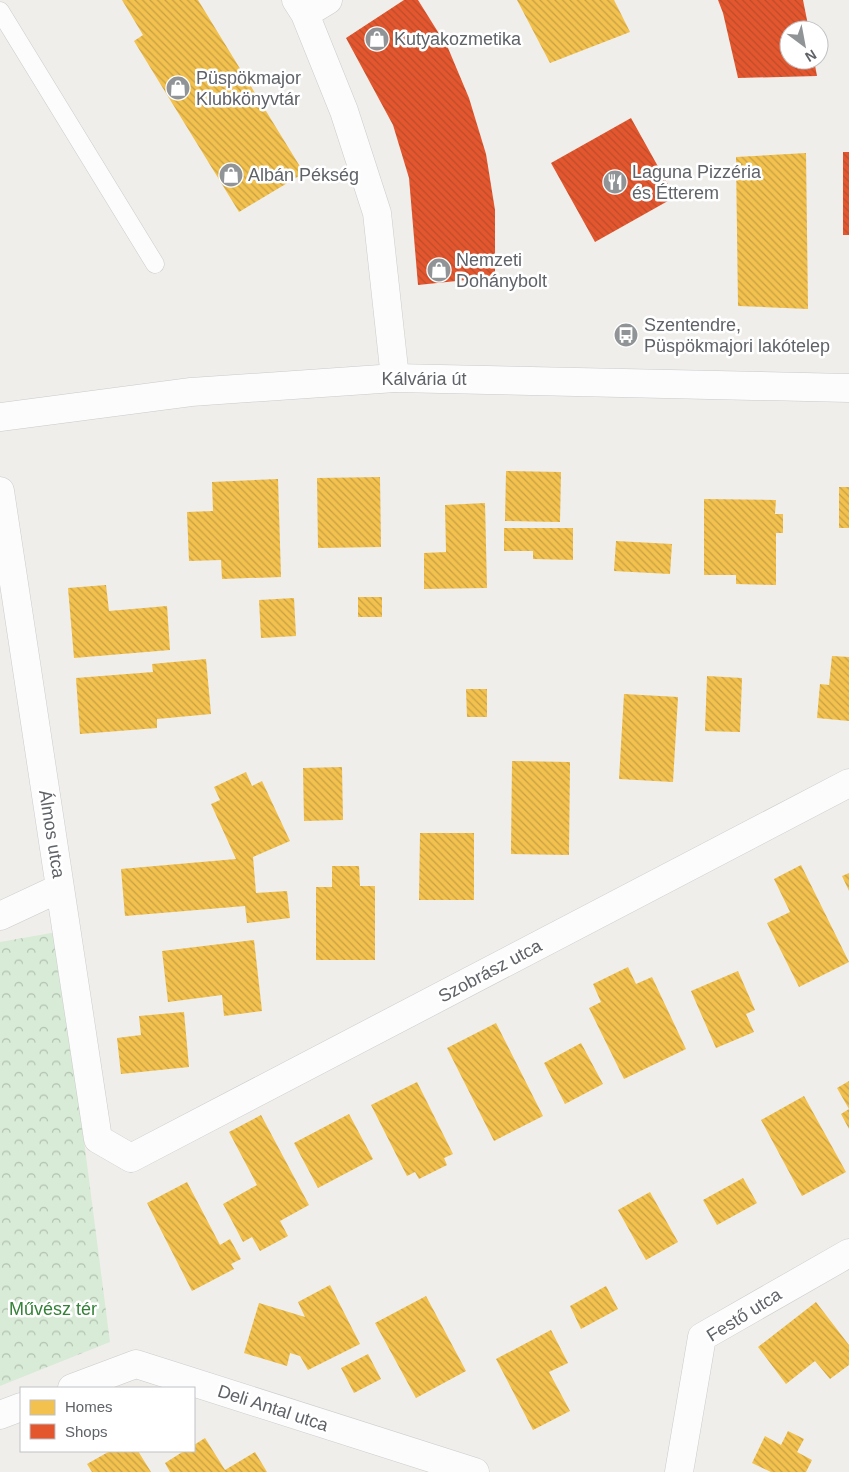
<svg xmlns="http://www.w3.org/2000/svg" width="849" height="1472" viewBox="0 0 849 1472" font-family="Arial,sans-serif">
<defs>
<pattern id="park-crowns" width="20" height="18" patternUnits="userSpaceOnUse" patternTransform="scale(1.25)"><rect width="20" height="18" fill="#d8ebd6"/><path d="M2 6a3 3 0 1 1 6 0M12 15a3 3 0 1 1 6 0" fill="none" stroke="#b2c2b1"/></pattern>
<pattern id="homes-back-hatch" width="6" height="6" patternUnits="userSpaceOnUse" patternTransform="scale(1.25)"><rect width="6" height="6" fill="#f2c14e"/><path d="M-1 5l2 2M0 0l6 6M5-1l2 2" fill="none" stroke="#c7a045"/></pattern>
<pattern id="shops-back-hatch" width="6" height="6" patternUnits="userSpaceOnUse" patternTransform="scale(1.25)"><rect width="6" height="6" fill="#e4572e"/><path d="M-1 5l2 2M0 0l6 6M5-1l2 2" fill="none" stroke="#bc4c2b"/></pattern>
</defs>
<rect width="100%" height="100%" fill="#efeeea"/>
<path fill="url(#park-crowns)" d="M 57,932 L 110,1342 L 0,1386 L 0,942 Z"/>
<path fill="url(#homes-back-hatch)" d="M 122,0 L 198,0 L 304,173 L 239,212 L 134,41 L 143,35 Z
M 517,0 L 614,0 L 630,32 L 550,63 Z
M 806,153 L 808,309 L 738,306 L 736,157 Z
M 506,471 L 561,472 L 560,522 L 505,521 Z
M 380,477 L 381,547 L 318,548 L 317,478 Z
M 278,479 L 281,577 L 222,579 L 221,560 L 189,561 L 187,512 L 213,511 L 212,482 Z
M 839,487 L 849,487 L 849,528 L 839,528 Z
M 704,499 L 776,500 L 775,514 L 783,514 L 783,533 L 776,533 L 776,585 L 736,584 L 736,575 L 704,575 Z
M 485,503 L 487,588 L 424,589 L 424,553 L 446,552 L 445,505 Z
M 504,528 L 573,528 L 573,560 L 533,559 L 533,551 L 504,551 Z
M 616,541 L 672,544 L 670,574 L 614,571 Z
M 106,585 L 109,611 L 167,606 L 170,650 L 74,658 L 68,588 Z
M 358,597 L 382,597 L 382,617 L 358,617 Z
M 294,598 L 296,636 L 261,638 L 259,600 Z
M 832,656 L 849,657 L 849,721 L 817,718 L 820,684 L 829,685 Z
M 206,659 L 211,714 L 157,719 L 157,728 L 80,734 L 76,678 L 153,672 L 152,664 Z
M 707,676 L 742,678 L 740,732 L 705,731 Z
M 466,689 L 487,689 L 487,717 L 467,717 Z
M 624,694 L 678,697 L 673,782 L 619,779 Z
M 512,761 L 570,762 L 569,855 L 511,854 Z
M 342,767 L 343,820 L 304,821 L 303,768 Z
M 246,772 L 252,786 L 262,781 L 290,841 L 253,857 L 256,893 L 287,891 L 290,918 L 247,923 L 245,906 L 125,916 L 121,869 L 236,859 L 211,804 L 220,800 L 214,787 Z
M 420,833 L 474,833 L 474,900 L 419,900 Z
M 801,865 L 849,962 L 799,987 L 767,923 L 790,912 L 774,879 Z
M 332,866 L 359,866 L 360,886 L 375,886 L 375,960 L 316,960 L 316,887 L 332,887 Z
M 849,873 L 849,891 L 842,876 Z
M 254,940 L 262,1011 L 224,1016 L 222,995 L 168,1002 L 162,951 Z
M 628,967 L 636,984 L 652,977 L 686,1049 L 624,1079 L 589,1008 L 601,1002 L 593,984 Z
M 738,971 L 755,1010 L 746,1014 L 754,1032 L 716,1048 L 691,991 Z
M 184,1012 L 189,1067 L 121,1074 L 117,1038 L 141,1035 L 139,1016 Z
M 496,1023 L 543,1116 L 494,1141 L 447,1048 Z
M 581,1043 L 603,1084 L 565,1104 L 544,1063 Z
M 849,1081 L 849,1129 L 841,1114 L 849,1109 L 837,1088 Z
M 417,1082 L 453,1154 L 444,1158 L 447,1165 L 419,1179 L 415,1172 L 407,1176 L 371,1105 Z
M 804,1096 L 846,1172 L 802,1196 L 761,1120 Z
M 349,1114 L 373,1159 L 318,1188 L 294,1143 Z
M 261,1115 L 309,1205 L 280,1221 L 288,1236 L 260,1251 L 252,1237 L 243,1242 L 223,1204 L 257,1185 L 229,1132 Z
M 743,1178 L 757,1203 L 717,1225 L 703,1200 Z
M 187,1182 L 220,1245 L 230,1239 L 241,1259 L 231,1264 L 234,1269 L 192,1291 L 147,1203 Z
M 650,1192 L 678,1242 L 646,1260 L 618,1210 Z
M 330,1285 L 360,1344 L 308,1370 L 300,1356 L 290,1353 L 287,1366 L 244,1353 L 259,1303 L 305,1317 L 298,1302 Z
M 606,1286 L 618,1309 L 581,1329 L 570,1306 Z
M 426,1296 L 466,1371 L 416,1398 L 375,1323 Z
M 816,1302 L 849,1345 L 849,1365 L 830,1379 L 815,1361 L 786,1384 L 758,1347 Z
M 551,1330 L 568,1363 L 549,1372 L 570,1411 L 533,1430 L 496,1359 Z
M 368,1354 L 381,1379 L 354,1393 L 341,1368 Z
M 788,1431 L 804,1439 L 797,1452 L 812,1460 L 806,1472 L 771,1472 L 752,1463 L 765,1436 L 781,1445 Z
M 205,1438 L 225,1470 L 255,1452 L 267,1472 L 170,1472 L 165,1463 L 184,1451 L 194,1451 L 194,1445 Z
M 110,1451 L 138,1451 L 151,1472 L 92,1472 L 87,1464 Z"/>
<path fill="url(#shops-back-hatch)" d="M 404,0 L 418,0 L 448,48 L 469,98 L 486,154 L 495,210 L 495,277 L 418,285 L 409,178 L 393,125 L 346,38 Z
M 718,0 L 803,0 L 809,30 L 789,30 L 789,60 L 814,60 L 817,76 L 738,78 L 723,13 Z
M 631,118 L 675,197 L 595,242 L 551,163 Z
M 843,152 L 849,152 L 849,235 L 843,235 Z"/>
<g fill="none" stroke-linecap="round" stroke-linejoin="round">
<defs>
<path id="lane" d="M 0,11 L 155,264"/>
<path id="street" d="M 296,0 L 305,14 L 344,111 L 377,213 L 395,378
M 305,14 L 328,0
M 0,491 L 98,1139 L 131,1158 L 849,783
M 0,916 L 60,888
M 72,1388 L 136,1364 L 475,1472
M 0,1415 L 21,1407
M 679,1472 L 702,1337 L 849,1253"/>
<path id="secondary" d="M 0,417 L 191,392 L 395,378 L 849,388"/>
</defs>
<use href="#lane" stroke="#cbcccc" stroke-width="19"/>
<use href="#street" stroke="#cbcccc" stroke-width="29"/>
<use href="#secondary" stroke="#cacacb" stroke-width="29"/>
<use href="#lane" stroke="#fdfcfc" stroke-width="18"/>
<use href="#street" stroke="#fdfcfc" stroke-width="28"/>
<use href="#secondary" stroke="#fdfcfc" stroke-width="28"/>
</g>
<defs>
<symbol id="shop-disc" viewBox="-11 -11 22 22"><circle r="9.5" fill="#919496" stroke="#fff"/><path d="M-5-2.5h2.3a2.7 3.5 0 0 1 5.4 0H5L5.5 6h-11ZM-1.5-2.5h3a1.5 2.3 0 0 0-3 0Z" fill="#fff"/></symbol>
<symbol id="restaurant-disc" viewBox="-11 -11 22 22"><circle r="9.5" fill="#919496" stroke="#fff"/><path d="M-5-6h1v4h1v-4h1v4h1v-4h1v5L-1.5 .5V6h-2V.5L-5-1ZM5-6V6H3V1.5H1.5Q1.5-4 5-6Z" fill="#fff"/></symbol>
<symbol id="bus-disc" viewBox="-11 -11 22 22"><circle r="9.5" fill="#919496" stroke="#fff"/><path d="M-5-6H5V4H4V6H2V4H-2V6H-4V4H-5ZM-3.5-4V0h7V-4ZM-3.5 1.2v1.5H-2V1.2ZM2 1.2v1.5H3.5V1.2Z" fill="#fff"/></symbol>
</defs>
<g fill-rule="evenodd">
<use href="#shop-disc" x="363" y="25" width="28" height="28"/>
<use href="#shop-disc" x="164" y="74" width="28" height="28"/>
<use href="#shop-disc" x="217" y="161" width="28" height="28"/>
<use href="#restaurant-disc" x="601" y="168" width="28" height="28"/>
<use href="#shop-disc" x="425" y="256" width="28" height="28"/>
<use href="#bus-disc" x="612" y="321" width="28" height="28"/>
</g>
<g text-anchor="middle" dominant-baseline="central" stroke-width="5" stroke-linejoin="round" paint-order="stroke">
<g font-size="18" fill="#5f6368" stroke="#fff" text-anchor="start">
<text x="394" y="39">Kutyakozmetika</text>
<text x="196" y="78">Püspökmajor<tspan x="196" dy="21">Klubkönyvtár</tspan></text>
<text x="632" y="172">Laguna Pizzéria<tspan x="632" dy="21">és Étterem</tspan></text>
<text x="248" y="175">Albán Pékség</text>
<text x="456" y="260">Nemzeti<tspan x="456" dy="21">Dohánybolt</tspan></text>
<text x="644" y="325">Szentendre,<tspan x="644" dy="21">Püspökmajori lakótelep</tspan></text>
</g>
<g font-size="18" fill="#5f6368" stroke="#fff">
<text x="424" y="379">Kálvária út</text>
<text transform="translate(52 834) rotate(81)">Álmos utca</text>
<text transform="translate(490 971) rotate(-28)">Szobrász utca</text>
<text transform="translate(744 1315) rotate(-32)">Festő utca</text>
<text transform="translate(273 1408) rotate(18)">Deli Antal utca</text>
</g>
<g font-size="18" fill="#348238" stroke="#fff">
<text x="53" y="1309">Művész tér</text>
</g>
</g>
<rect x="20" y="1387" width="175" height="65" fill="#ffffff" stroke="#bfc1c3"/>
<rect x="30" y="1400" width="25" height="15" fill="#f2c14e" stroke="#bfc1c3"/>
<text x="65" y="1412" font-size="15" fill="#5f6368">Homes</text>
<rect x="30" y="1424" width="25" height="15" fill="#e4572e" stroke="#bfc1c3"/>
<text x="65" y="1437" font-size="15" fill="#5f6368">Shops</text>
<g transform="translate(804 45) rotate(148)"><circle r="24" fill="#ffffff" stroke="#bfc1c3"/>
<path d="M0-4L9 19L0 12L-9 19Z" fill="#919496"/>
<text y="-8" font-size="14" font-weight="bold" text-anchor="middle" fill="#5f6368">N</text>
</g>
</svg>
